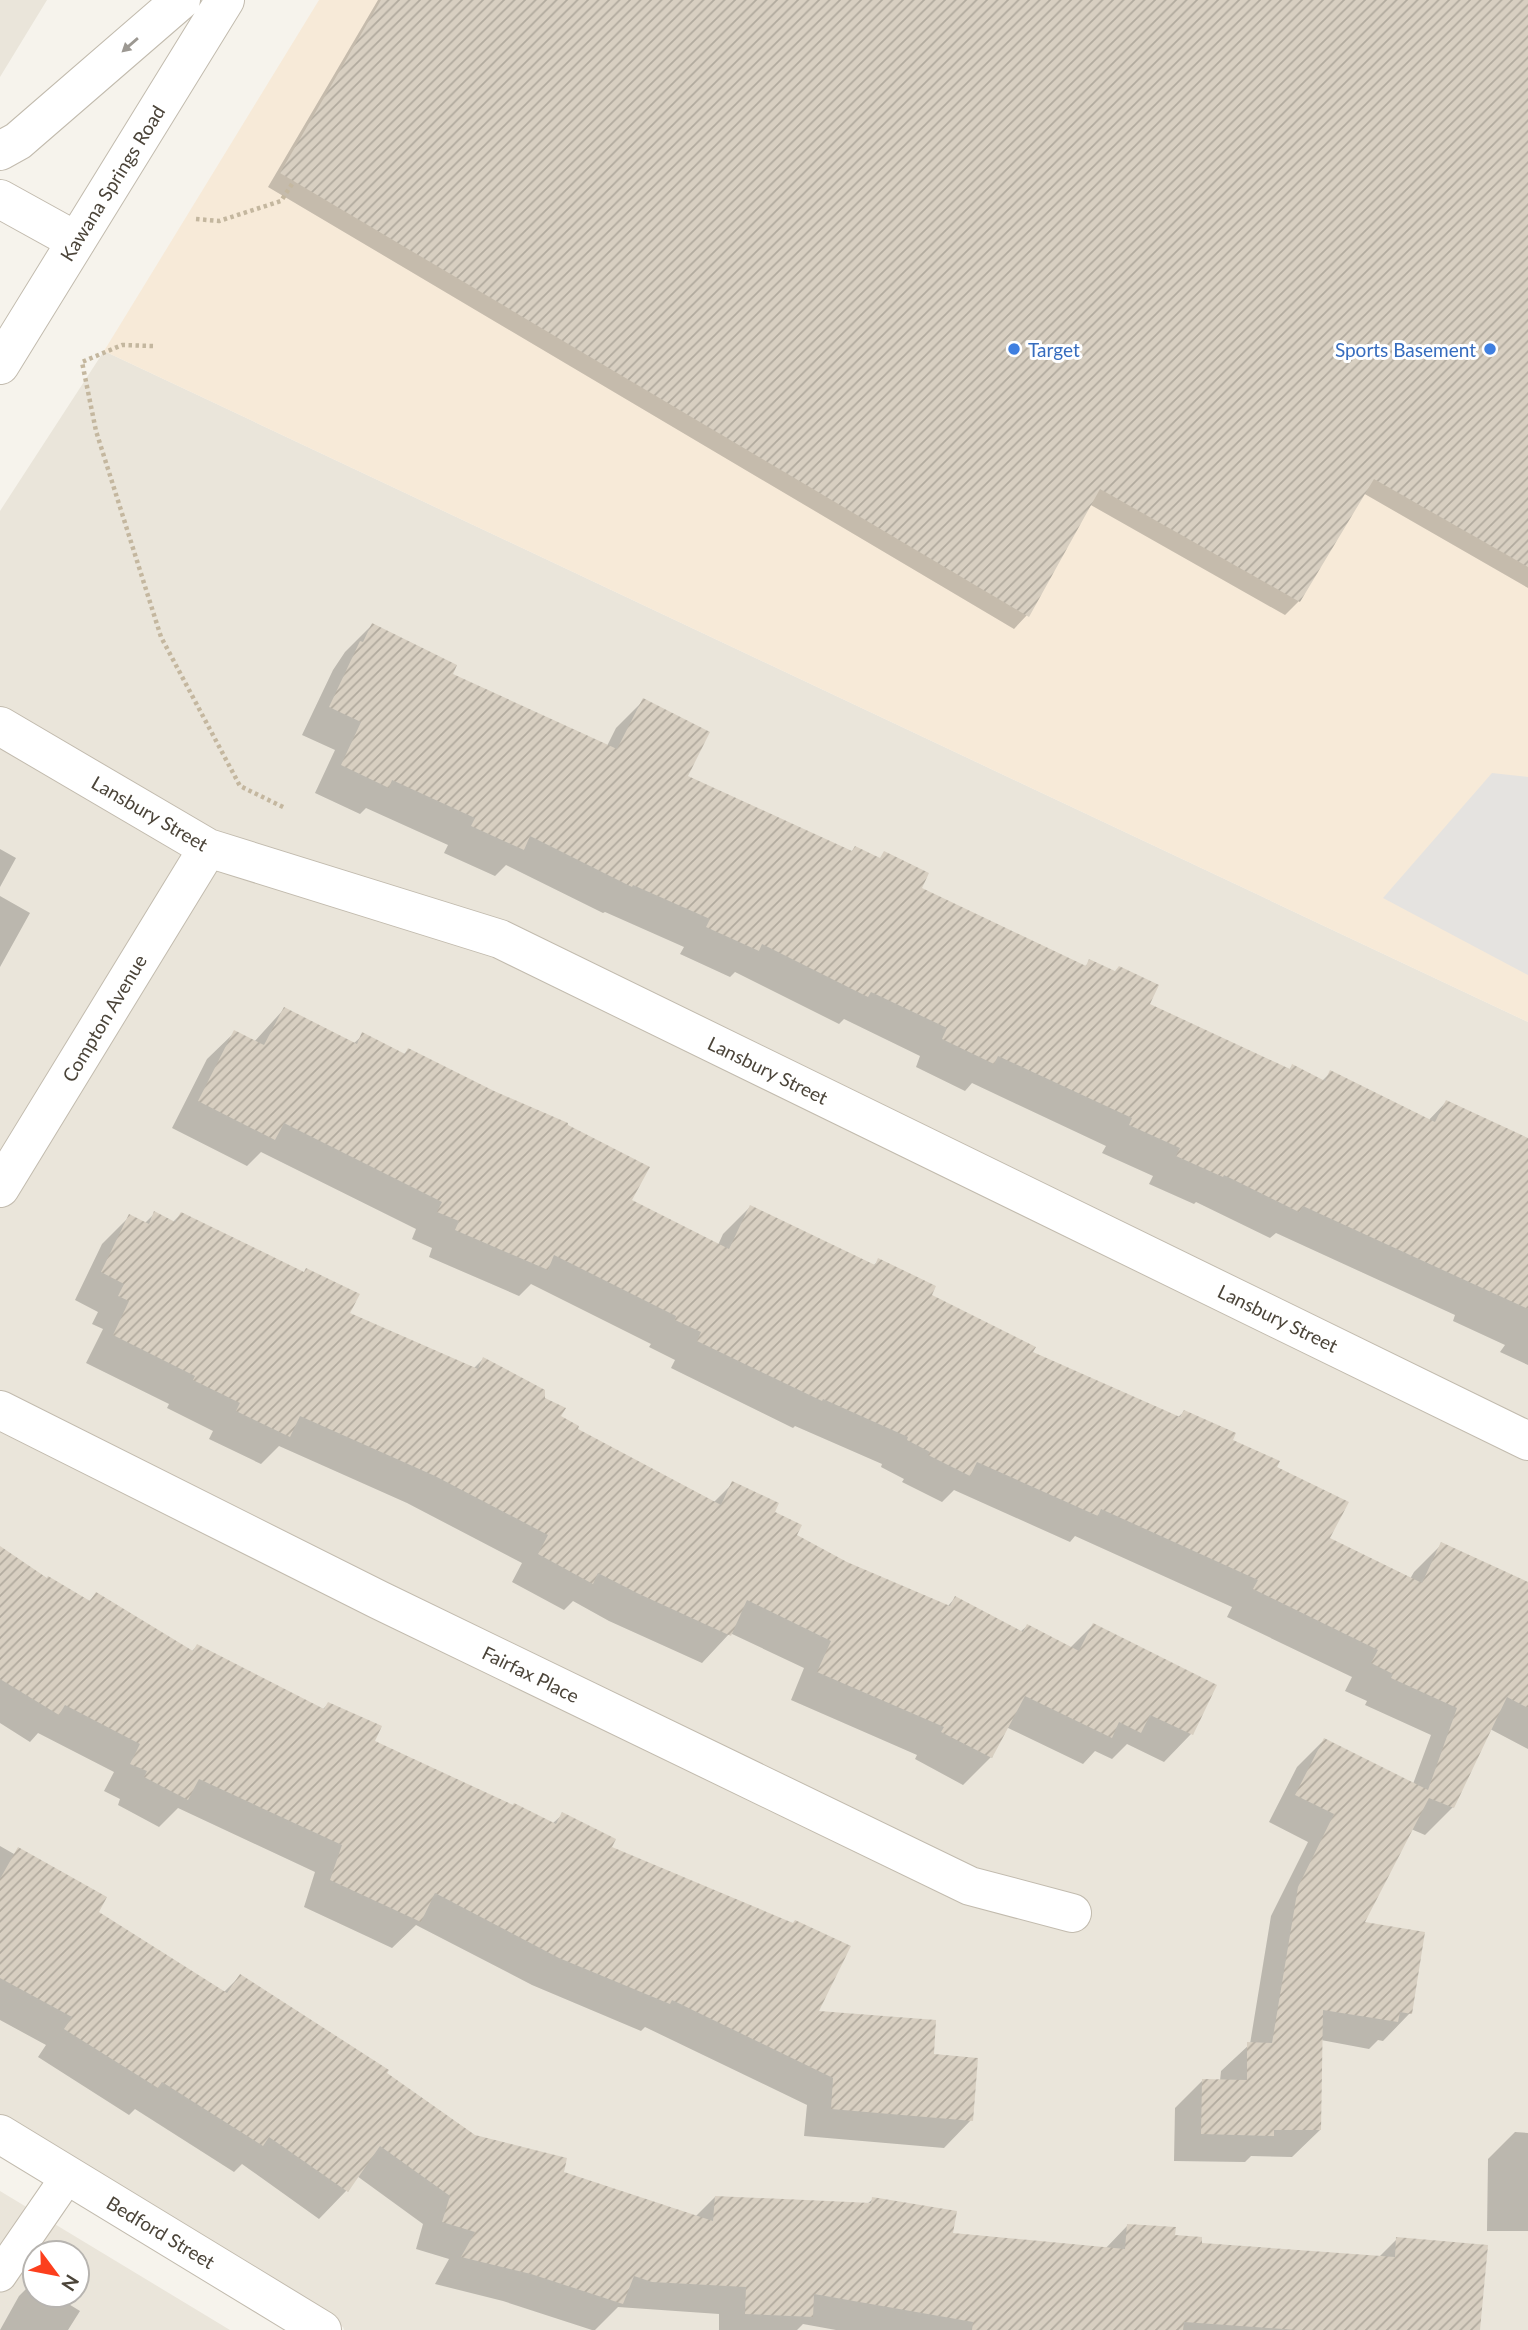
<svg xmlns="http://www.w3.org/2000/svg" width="1528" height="2330" viewBox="0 0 1528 2330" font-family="Lato,sans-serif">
<defs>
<pattern id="building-hatch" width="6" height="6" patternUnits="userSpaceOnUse" patternTransform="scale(1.75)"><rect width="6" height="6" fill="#d8cfc1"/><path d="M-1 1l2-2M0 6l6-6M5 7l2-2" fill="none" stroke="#b1aa9e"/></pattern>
</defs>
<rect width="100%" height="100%" fill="#f6f3ec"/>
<path fill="#eae5da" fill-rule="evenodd" d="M 0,0 L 47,0 L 0,77 Z
M 104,351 L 1528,1022 L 1528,2330 L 344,2330 L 343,2327 L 0,2115 L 0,511 Z
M 0,2191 L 230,2330 L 0,2330 ZM 35,2253 L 77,2253 L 77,2295 L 35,2295 Z"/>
<path fill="#f7ead8" d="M 319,0 L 1528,0 L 1528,1022 L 104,351 Z"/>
<path fill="#e5e3e0" d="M 1492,773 L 1528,777 L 1528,975 L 1383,898 Z"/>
<path fill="#0003" d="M 378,0 L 1528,0 L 1528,588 L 1363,493 L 1299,601 L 1285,615 L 1089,504 L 1027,615 L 1014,629 L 268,187 Z
M 372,625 L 451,674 L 607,746 L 616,728 L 644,700 L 685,777 L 850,853 L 855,848 L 920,889 L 1084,967 L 1090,962 L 1147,1005 L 1289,1070 L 1292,1066 L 1322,1081 L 1331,1072 L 1428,1121 L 1446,1102 L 1528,1186 L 1528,1365 L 1500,1352 L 1505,1345 L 1453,1321 L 1455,1315 L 1276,1233 L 1270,1238 L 1196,1202 L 1194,1204 L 1149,1184 L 1153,1176 L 1102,1153 L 1106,1146 L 972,1083 L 965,1091 L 916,1067 L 920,1056 L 844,1019 L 839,1024 L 735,972 L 730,977 L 680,954 L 684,947 L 605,912 L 603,913 L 506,865 L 495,876 L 444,853 L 448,845 L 366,808 L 360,814 L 315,793 L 335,750 L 302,735 L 333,670 L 345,652 Z
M 0,849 L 16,858 L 0,887 Z
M 0,896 L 30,913 L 0,967 Z
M 284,1009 L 353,1044 L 363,1035 L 403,1055 L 408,1050 L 630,1201 L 718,1245 L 723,1234 L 750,1207 L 873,1266 L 879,1260 L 929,1296 L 1031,1353 L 1178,1417 L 1184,1412 L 1275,1468 L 1328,1539 L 1410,1579 L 1414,1572 L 1441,1545 L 1528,1584 L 1528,1749 L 1490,1729 L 1453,1807 L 1425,1835 L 1411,1829 L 1363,1923 L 1410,2013 L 1383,2041 L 1378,2040 L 1369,2049 L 1321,2040 L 1320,2130 L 1292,2157 L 1251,2156 L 1245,2162 L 1174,2161 L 1175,2108 L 1202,2081 L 1220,2081 L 1221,2071 L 1250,2044 L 1271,1916 L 1308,1842 L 1269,1822 L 1297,1767 L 1324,1740 L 1413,1784 L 1431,1735 L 1365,1705 L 1367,1701 L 1345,1691 L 1352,1677 L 1227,1617 L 1232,1607 L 1075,1536 L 1070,1542 L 954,1490 L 942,1502 L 902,1482 L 904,1479 L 881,1467 L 882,1464 L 795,1426 L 793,1428 L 671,1368 L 675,1360 L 649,1347 L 651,1344 L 531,1284 L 519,1296 L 429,1257 L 432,1248 L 412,1239 L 416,1229 L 261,1152 L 247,1166 L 172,1128 L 207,1059 L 235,1032 L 254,1042 Z
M 155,1213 L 173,1222 L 181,1214 L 348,1314 L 473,1369 L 483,1359 L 543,1399 L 559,1417 L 576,1430 L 713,1503 L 732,1484 L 772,1513 L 795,1536 L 846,1564 L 947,1607 L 955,1598 L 1020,1632 L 1027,1626 L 1070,1648 L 1093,1625 L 1215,1685 L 1191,1734 L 1164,1762 L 1127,1744 L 1112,1759 L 1095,1751 L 1083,1764 L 1006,1727 L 991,1757 L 963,1785 L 915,1759 L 917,1755 L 791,1700 L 804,1668 L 730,1633 L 702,1663 L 609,1621 L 573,1601 L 564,1610 L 512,1582 L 522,1563 L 407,1503 L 279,1446 L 261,1464 L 209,1439 L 213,1431 L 167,1408 L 169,1404 L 86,1363 L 103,1329 L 92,1324 L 98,1312 L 75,1300 L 102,1244 L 129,1217 L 144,1224 Z
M 0,1548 L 47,1580 L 88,1602 L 96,1594 L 191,1652 L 197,1646 L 322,1710 L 328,1704 L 373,1741 L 552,1824 L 563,1814 L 609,1848 L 816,2012 L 932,2056 L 971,2120 L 944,2148 L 804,2136 L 807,2105 L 645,2027 L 641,2031 L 532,1985 L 416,1925 L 392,1948 L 304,1907 L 315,1872 L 178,1808 L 159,1827 L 118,1805 L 120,1799 L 104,1791 L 114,1772 L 38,1733 L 30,1742 L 0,1723 Z
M 0,1846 L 14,1854 L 19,1849 L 96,1912 L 223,1993 L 240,1976 L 475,2136 L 562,2173 L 695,2217 L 715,2197 L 867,2204 L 873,2199 L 951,2235 L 1105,2249 L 1127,2226 L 1200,2245 L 1378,2258 L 1397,2239 L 1478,2330 L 836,2330 L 803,2324 L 797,2330 L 719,2330 L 719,2314 L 618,2307 L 595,2330 L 592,2330 L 503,2301 L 435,2284 L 449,2259 L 416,2249 L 423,2224 L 357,2176 L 346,2191 L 319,2219 L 242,2164 L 234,2172 L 135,2109 L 129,2115 L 38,2057 L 46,2045 L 0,2020 Z
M 1515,2132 L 1528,2133 L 1528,2231 L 1487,2231 L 1488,2159 Z
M 33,2282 L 35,2284 L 35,2295 L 54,2295 L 80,2311 L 68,2330 L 0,2330 L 19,2296 Z"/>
<path fill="url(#building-hatch)" d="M 381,0 L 1528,0 L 1528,567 L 1374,479 L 1300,602 L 1100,489 L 1029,617 L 280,173 Z
M 372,623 L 457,665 L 453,674 L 617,749 L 643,698 L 710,732 L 688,776 L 852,851 L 855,846 L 880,858 L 884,851 L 929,873 L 922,888 L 1086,966 L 1089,959 L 1115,971 L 1119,966 L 1159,985 L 1150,1004 L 1290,1069 L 1292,1064 L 1325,1081 L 1330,1070 L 1435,1122 L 1446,1100 L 1528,1138 L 1528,1309 L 1303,1206 L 1299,1212 L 1224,1175 L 1223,1177 L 1176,1156 L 1180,1148 L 1129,1125 L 1132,1118 L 998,1056 L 994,1064 L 942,1039 L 947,1028 L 871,992 L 868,997 L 762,944 L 759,951 L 706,927 L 710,919 L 633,885 L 632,887 L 530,836 L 524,850 L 471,826 L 475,818 L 392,780 L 389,788 L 341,765 L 361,722 L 329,707 L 360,641 L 363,642 Z
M 284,1007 L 357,1044 L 362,1032 L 405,1054 L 408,1048 L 494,1091 L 568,1123 L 568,1125 L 650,1167 L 632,1200 L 729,1249 L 750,1205 L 875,1265 L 878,1258 L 936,1286 L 932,1295 L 1036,1347 L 1033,1352 L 1180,1417 L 1184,1410 L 1236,1433 L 1233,1440 L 1280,1461 L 1277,1467 L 1349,1502 L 1330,1538 L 1422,1583 L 1441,1542 L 1528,1582 L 1528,1708 L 1507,1697 L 1454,1808 L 1429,1798 L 1365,1922 L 1425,1932 L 1412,2014 L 1400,2012 L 1398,2022 L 1323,2010 L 1321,2130 L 1274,2130 L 1274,2136 L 1201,2134 L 1202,2079 L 1247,2080 L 1247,2042 L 1272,2043 L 1298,1887 L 1334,1814 L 1295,1795 L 1324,1738 L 1428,1790 L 1457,1708 L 1391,1678 L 1393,1674 L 1371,1663 L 1378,1650 L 1253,1589 L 1258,1580 L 1101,1509 L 1098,1516 L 977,1462 L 970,1476 L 928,1455 L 930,1452 L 907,1440 L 908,1437 L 823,1399 L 822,1401 L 697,1341 L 701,1332 L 675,1320 L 676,1316 L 554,1255 L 548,1270 L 455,1230 L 459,1221 L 437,1212 L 442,1202 L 284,1123 L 275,1140 L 198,1101 L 234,1030 L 264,1045 Z
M 154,1211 L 175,1222 L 181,1212 L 304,1272 L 306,1268 L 360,1294 L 350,1313 L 478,1369 L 483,1357 L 545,1390 L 545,1398 L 566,1408 L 561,1416 L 579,1426 L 578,1429 L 721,1505 L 732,1481 L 779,1503 L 775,1512 L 802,1525 L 797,1535 L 847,1562 L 950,1606 L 955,1596 L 1023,1632 L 1027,1624 L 1079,1651 L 1093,1623 L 1217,1685 L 1193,1735 L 1150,1715 L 1141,1733 L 1119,1722 L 1112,1738 L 1025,1696 L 992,1758 L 941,1732 L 944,1727 L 817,1672 L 831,1641 L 747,1600 L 731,1636 L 637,1593 L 598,1573 L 593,1584 L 538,1554 L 548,1535 L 435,1476 L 300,1416 L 290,1437 L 236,1411 L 240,1403 L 193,1380 L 195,1376 L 113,1335 L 129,1301 L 118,1296 L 124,1284 L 101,1272 L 129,1214 L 149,1224 Z
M 0,1546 L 47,1578 L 48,1576 L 90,1601 L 96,1592 L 193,1651 L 197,1644 L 324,1709 L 328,1702 L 382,1726 L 375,1741 L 513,1805 L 514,1803 L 556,1824 L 562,1812 L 616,1839 L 612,1847 L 793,1923 L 795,1920 L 851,1946 L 819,2011 L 936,2020 L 934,2054 L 978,2058 L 973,2121 L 831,2109 L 833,2078 L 672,2000 L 670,2004 L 559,1958 L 435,1893 L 421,1922 L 330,1880 L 342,1845 L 199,1779 L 188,1800 L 144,1777 L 147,1771 L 130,1764 L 140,1744 L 65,1705 L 59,1715 L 0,1679 Z
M 18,1847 L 107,1897 L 99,1912 L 227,1993 L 240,1974 L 389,2070 L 387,2073 L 475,2135 L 567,2158 L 564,2172 L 713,2221 L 715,2196 L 871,2203 L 872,2197 L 957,2211 L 953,2233 L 1125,2249 L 1127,2224 L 1176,2227 L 1175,2235 L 1202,2237 L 1202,2243 L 1395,2257 L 1396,2237 L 1488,2245 L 1480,2330 L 1297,2330 L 1184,2322 L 1183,2330 L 972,2330 L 973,2322 L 814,2294 L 813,2317 L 745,2314 L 746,2287 L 652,2282 L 634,2276 L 623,2304 L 531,2274 L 461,2257 L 475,2232 L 442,2222 L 450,2196 L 380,2146 L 348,2192 L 269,2137 L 263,2146 L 162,2082 L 158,2088 L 64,2029 L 72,2017 L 0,1978 L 0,1879 Z"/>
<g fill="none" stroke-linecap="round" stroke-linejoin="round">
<defs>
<path id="service" d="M 0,2275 L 68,2176"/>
<path id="minor" d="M 0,199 L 76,241
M 0,726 L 208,848 L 500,939 L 1528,1441
M 0,1188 L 208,848
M 0,1410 L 379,1600 L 970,1886 L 1072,1913
M 0,2134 L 322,2330"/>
<path id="tertiary" d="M 0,151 L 18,141 L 181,0
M 0,365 L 225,0"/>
</defs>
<use href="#service" stroke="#c2bbae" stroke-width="35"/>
<use href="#minor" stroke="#c2bbae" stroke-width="40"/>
<use href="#tertiary" stroke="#c2bbae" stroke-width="40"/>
<path stroke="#c4b79f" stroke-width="4.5" stroke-dasharray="3.5 3.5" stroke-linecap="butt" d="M 196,219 L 219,221 L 281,201 L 294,181
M 153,346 L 122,345 L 82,362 L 96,431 L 161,637 L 240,786 L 285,808"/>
<use href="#service" stroke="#fff" stroke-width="33"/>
<use href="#minor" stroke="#fff" stroke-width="38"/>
<use href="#tertiary" stroke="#fff" stroke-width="38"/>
</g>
<defs><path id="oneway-solid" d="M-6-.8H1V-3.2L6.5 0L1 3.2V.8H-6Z" transform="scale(1.75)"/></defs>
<use fill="#9c9892" href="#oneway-solid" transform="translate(130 45) rotate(139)"/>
<g fill="#3f7fe0" stroke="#fff" stroke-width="2.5">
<circle cx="1014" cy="349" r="7"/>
<circle cx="1490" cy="349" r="7"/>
</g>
<g text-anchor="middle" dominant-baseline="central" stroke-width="6" stroke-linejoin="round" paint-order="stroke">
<g font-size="19" fill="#4b4439" stroke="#fff">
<text transform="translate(112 183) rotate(-58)">Kawana Springs Road</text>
<text transform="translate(150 813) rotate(30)">Lansbury Street</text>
<text transform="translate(104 1018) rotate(-59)">Compton Avenue</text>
<text transform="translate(768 1070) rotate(26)">Lansbury Street</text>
<text transform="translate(1278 1318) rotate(26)">Lansbury Street</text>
<text transform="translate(531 1674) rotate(26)">Fairfax Place</text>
<text transform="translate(161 2232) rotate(31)">Bedford Street</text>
</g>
<g font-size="19" fill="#366cbe" stroke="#fff" text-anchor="start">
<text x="1028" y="349">Target</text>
<text x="1476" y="349" text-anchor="end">Sports Basement</text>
</g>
</g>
<g transform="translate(56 2274) rotate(122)"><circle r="33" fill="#ffffff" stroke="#b7b4b0" stroke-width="2"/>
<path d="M0-5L12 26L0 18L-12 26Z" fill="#fc3f1d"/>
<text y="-10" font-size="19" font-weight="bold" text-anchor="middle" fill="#4b4439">N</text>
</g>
</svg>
